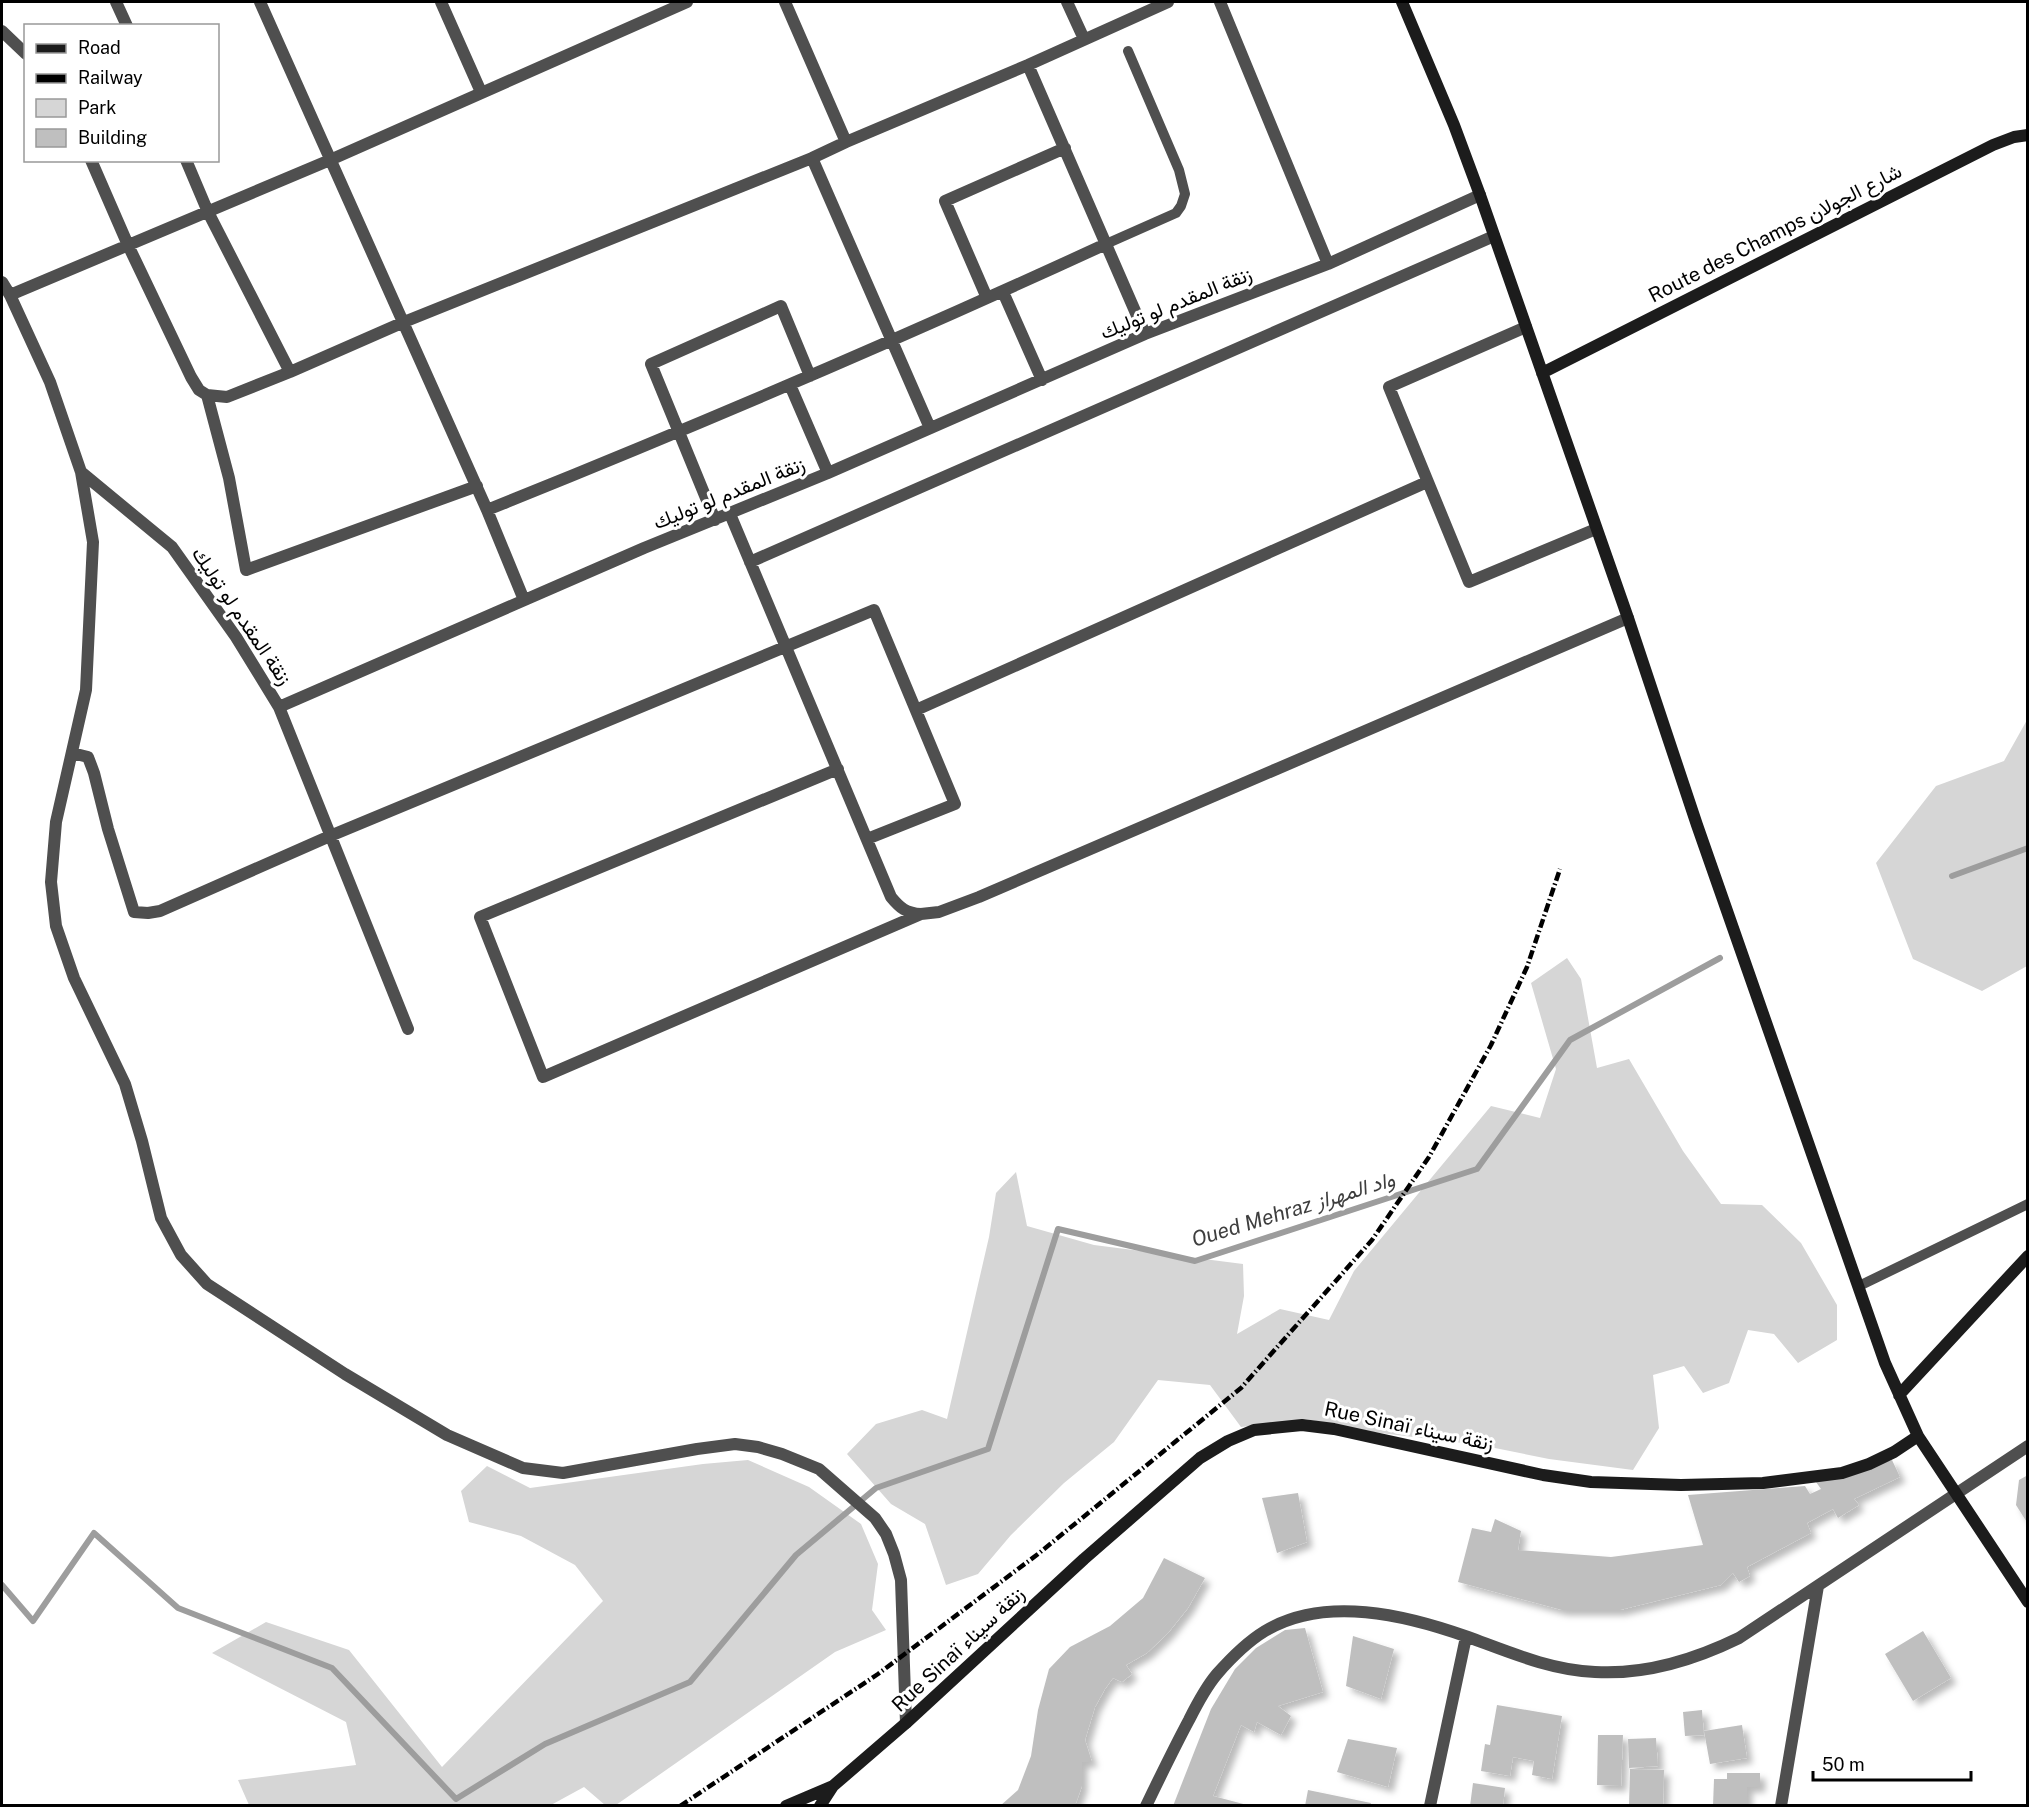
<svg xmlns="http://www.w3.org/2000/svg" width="2029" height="1807" viewBox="0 0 2029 1807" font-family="'Public Sans',Vazirmatn,sans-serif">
<defs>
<filter id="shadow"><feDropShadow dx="5.5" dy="5.5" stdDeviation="3" flood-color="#0004"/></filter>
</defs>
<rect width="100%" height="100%" fill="#fff"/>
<path fill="#d6d6d6" d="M 2027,720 L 2027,966 L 1982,991 L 1913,959 L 1876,863 L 1936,786 L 2004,761 Z
M 1567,958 L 1581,979 L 1597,1068 L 1629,1059 L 1683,1151 L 1721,1204 L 1762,1205 L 1801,1243 L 1837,1305 L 1837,1340 L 1798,1363 L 1774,1334 L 1748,1330 L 1729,1383 L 1703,1393 L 1684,1366 L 1653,1375 L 1659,1428 L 1633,1470 L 1549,1459 L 1480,1445 L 1372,1432 L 1306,1419 L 1241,1427 L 1210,1385 L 1158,1380 L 1114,1442 L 1064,1483 L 1011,1535 L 978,1574 L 946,1585 L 925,1524 L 891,1504 L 847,1454 L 876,1424 L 922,1410 L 947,1419 L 989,1237 L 996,1193 L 1016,1172 L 1027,1226 L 1094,1245 L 1243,1264 L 1244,1296 L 1237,1334 L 1280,1309 L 1329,1320 L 1354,1271 L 1491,1106 L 1540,1118 L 1556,1069 L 1531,983 Z
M 748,1460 L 809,1487 L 861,1524 L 878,1564 L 872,1610 L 886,1630 L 835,1652 L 616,1805 L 605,1805 L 584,1787 L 551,1805 L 249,1805 L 238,1780 L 356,1765 L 346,1722 L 212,1653 L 266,1622 L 349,1650 L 442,1767 L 603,1601 L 575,1565 L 521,1536 L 469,1522 L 461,1491 L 487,1466 L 530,1488 L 703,1464 Z"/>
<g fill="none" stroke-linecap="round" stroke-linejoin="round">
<path stroke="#9d9d9d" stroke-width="6" d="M 1952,876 L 2028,848
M 2,1585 L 33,1621 L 94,1533 L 178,1608 L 332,1668 L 456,1799 L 545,1744 L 690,1682 L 796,1555 L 876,1488 L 988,1449 L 1058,1229 L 1195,1261 L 1477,1169 L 1570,1040 L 1720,958"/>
</g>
<path fill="#bfbfbf" filter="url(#shadow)" d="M 1892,1460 L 1900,1477 L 1854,1499 L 1859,1505 L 1838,1518 L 1833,1509 L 1807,1523 L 1811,1533 L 1747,1567 L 1750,1576 L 1739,1582 L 1733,1573 L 1721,1585 L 1620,1610 L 1562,1610 L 1458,1582 L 1472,1528 L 1491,1532 L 1495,1519 L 1521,1531 L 1518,1550 L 1611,1557 L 1703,1545 L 1688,1495 L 1805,1486 L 1810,1494 L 1821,1489 L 1816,1482 Z
M 2028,1475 L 2028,1524 L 2016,1505 L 2019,1480 Z
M 1298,1493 L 1307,1542 L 1277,1553 L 1262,1498 Z
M 1164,1558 L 1205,1578 L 1188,1608 L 1168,1633 L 1147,1653 L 1126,1665 L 1132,1674 L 1122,1682 L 1113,1678 L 1105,1689 L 1095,1707 L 1085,1740 L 1092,1762 L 1082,1762 L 1082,1786 L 1075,1806 L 1000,1806 L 1018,1790 L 1031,1756 L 1038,1710 L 1049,1669 L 1070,1647 L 1110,1626 L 1143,1598 Z
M 1305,1628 L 1323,1692 L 1278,1706 L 1291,1716 L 1281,1735 L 1257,1722 L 1254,1732 L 1241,1725 L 1213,1796 L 1251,1806 L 1173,1806 L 1211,1709 L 1235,1669 L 1256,1648 L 1285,1630 Z
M 1923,1631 L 1951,1678 L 1913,1701 L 1885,1654 Z
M 1353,1636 L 1394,1649 L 1381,1699 L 1346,1686 Z
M 1497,1705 L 1562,1716 L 1552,1779 L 1532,1775 L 1534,1761 L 1513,1757 L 1510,1776 L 1481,1771 L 1485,1744 L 1490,1745 Z
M 1702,1710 L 1704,1735 L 1685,1736 L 1683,1712 Z
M 1742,1725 L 1747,1758 L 1710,1764 L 1704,1731 Z
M 1598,1735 L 1623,1735 L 1621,1786 L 1597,1785 Z
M 1656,1738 L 1658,1766 L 1629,1768 L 1628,1739 Z
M 1348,1739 L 1397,1748 L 1388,1787 L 1337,1772 Z
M 1630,1769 L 1664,1770 L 1663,1806 L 1629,1806 Z
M 1727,1773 L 1760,1773 L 1760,1787 L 1747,1787 L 1747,1806 L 1713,1806 L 1714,1779 L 1727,1779 Z
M 1473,1783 L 1505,1788 L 1503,1806 L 1470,1806 Z
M 1308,1790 L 1371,1803 L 1370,1806 L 1305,1806 Z"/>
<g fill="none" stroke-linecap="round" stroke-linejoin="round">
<path stroke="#4f4f4f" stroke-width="10" d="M 1106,244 L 1176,213 L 1181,206 L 1185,194 L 1179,170 L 1128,51
M 1859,1286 L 2028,1204"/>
<path stroke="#4f4f4f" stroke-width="12" d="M 116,2 L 127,26
M 260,2 L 487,510 L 524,600
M 441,2 L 481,92
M 785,2 L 846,142
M 1067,2 L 1084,39
M 1220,2 L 1328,264
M 2,31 L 26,54
M 1028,65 L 1145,334
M 812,158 L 930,428
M 91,160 L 128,245 L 191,377 L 199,390 L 207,395 L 229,478 L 246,570 L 477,486
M 186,160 L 208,212 L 290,372
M 2,282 L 10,295 L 50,382 L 81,472 L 93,542 L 86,690 L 56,822 L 51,882 L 56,926 L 74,978 L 125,1084 L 142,1141 L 161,1218 L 181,1255 L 207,1284 L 345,1374 L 447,1435 L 523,1468 L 563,1473 L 697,1449 L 735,1444 L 758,1447 L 782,1454 L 819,1469 L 875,1518 L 886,1534 L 894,1554 L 901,1580 L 906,1723
M 1003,292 L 1042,380
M 10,295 L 330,160 L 687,2
M 987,298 L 945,201 L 1065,148
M 1526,327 L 1389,387 L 1469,582 L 1596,529
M 790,385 L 828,473
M 207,395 L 227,397 L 290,372 L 404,322 L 812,158 L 846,142 L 1028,65 L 1168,2
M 81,472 L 172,547 L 236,637 L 279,707 L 408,1029
M 487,510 C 696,426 902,338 1106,244
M 730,514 L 891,897 C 900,908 906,913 921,914
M 715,520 L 651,364 L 781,306 L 810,376
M 750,562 L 1494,236
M 279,707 L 644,548 L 828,473 L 1145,334 L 1328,264 L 1480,195
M 916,710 L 1427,482
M 72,753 L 88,757 L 94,773 L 108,829 L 134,912 L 148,913 L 160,911 L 330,836 L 874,610 L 955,804 L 867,839
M 838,769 L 480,917 L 543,1077 L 921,914 L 939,912 L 979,897 L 1628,618
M 1146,1806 C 1160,1777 1174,1748 1189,1720 C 1197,1704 1206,1687 1217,1674 C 1231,1658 1247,1642 1265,1631 C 1325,1595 1406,1615 1468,1637 C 1509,1652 1550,1670 1595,1672 C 1646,1675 1694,1660 1739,1638 L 2028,1446
M 1430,1806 L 1466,1637
M 1781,1806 L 1818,1586"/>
<path stroke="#1c1c1c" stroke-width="12" d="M 1402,2 L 1454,125 L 1480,195 L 1628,618 L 1697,825 L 1885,1363 L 1918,1436 L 2028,1602
M 1542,373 L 1993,145 L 2014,137 L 2028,135
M 1899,1395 L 2028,1256
M 786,1806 L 833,1786
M 820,1806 L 833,1786 L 906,1723 L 1084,1559 L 1200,1458 L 1228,1441 L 1254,1430 L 1302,1425 L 1334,1429 L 1543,1475 L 1591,1482 L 1681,1485 L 1763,1483 L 1842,1473 L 1869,1464 L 1894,1452 L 1918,1436"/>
<path stroke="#000" stroke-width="4.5" stroke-dasharray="9 3 1.5 3" stroke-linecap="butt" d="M 680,1806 L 878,1674 L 1038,1554 L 1241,1388 L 1372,1240 L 1429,1157 L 1491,1045 L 1527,967 L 1560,869"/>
</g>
<g text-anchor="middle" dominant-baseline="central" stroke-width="6" stroke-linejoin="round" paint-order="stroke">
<g font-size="20" fill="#000" stroke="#fff">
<text transform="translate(1775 233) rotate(-27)">Route des Champs شارع الجولان</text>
<text transform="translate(1176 303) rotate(-22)">زنقة المقدم لو توليك</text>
<text transform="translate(729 493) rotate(-22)">زنقة المقدم لو توليك</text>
<text transform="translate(242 616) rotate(56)">زنقة المقدم لو توليك</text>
<text transform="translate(1409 1426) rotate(12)">Rue Sinaï زنقة سيناء</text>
<text transform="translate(958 1649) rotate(-43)">Rue Sinaï زنقة سيناء</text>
</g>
<g font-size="21" font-style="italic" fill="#3e3e3e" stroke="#fff">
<text transform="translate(1293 1209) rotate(-17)">Oued Mehraz واد المهراز</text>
</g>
</g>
<rect width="2029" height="1807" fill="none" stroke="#000000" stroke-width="6"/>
<rect x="24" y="24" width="195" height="138" fill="#ffffff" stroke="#999999" stroke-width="1.5"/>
<rect x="36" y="44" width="30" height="9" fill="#1c1c1c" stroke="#999999" stroke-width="1.5"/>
<text x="78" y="54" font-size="18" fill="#000000">Road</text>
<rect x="36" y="74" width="30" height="9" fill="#000000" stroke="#999999" stroke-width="1.5"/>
<text x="78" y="84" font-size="18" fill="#000000">Railway</text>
<rect x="36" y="99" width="30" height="18" fill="#d6d6d6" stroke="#999999" stroke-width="1.5"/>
<text x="78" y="114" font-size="18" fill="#000000">Park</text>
<rect x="36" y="129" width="30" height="18" fill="#bfbfbf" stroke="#999999" stroke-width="1.5"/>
<text x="78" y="144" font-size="18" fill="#000000">Building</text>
<path d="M1813 1771v9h158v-9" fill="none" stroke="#000000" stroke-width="3"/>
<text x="1822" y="1771" font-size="18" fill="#000000" stroke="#ffffff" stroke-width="4.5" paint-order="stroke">50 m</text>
</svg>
